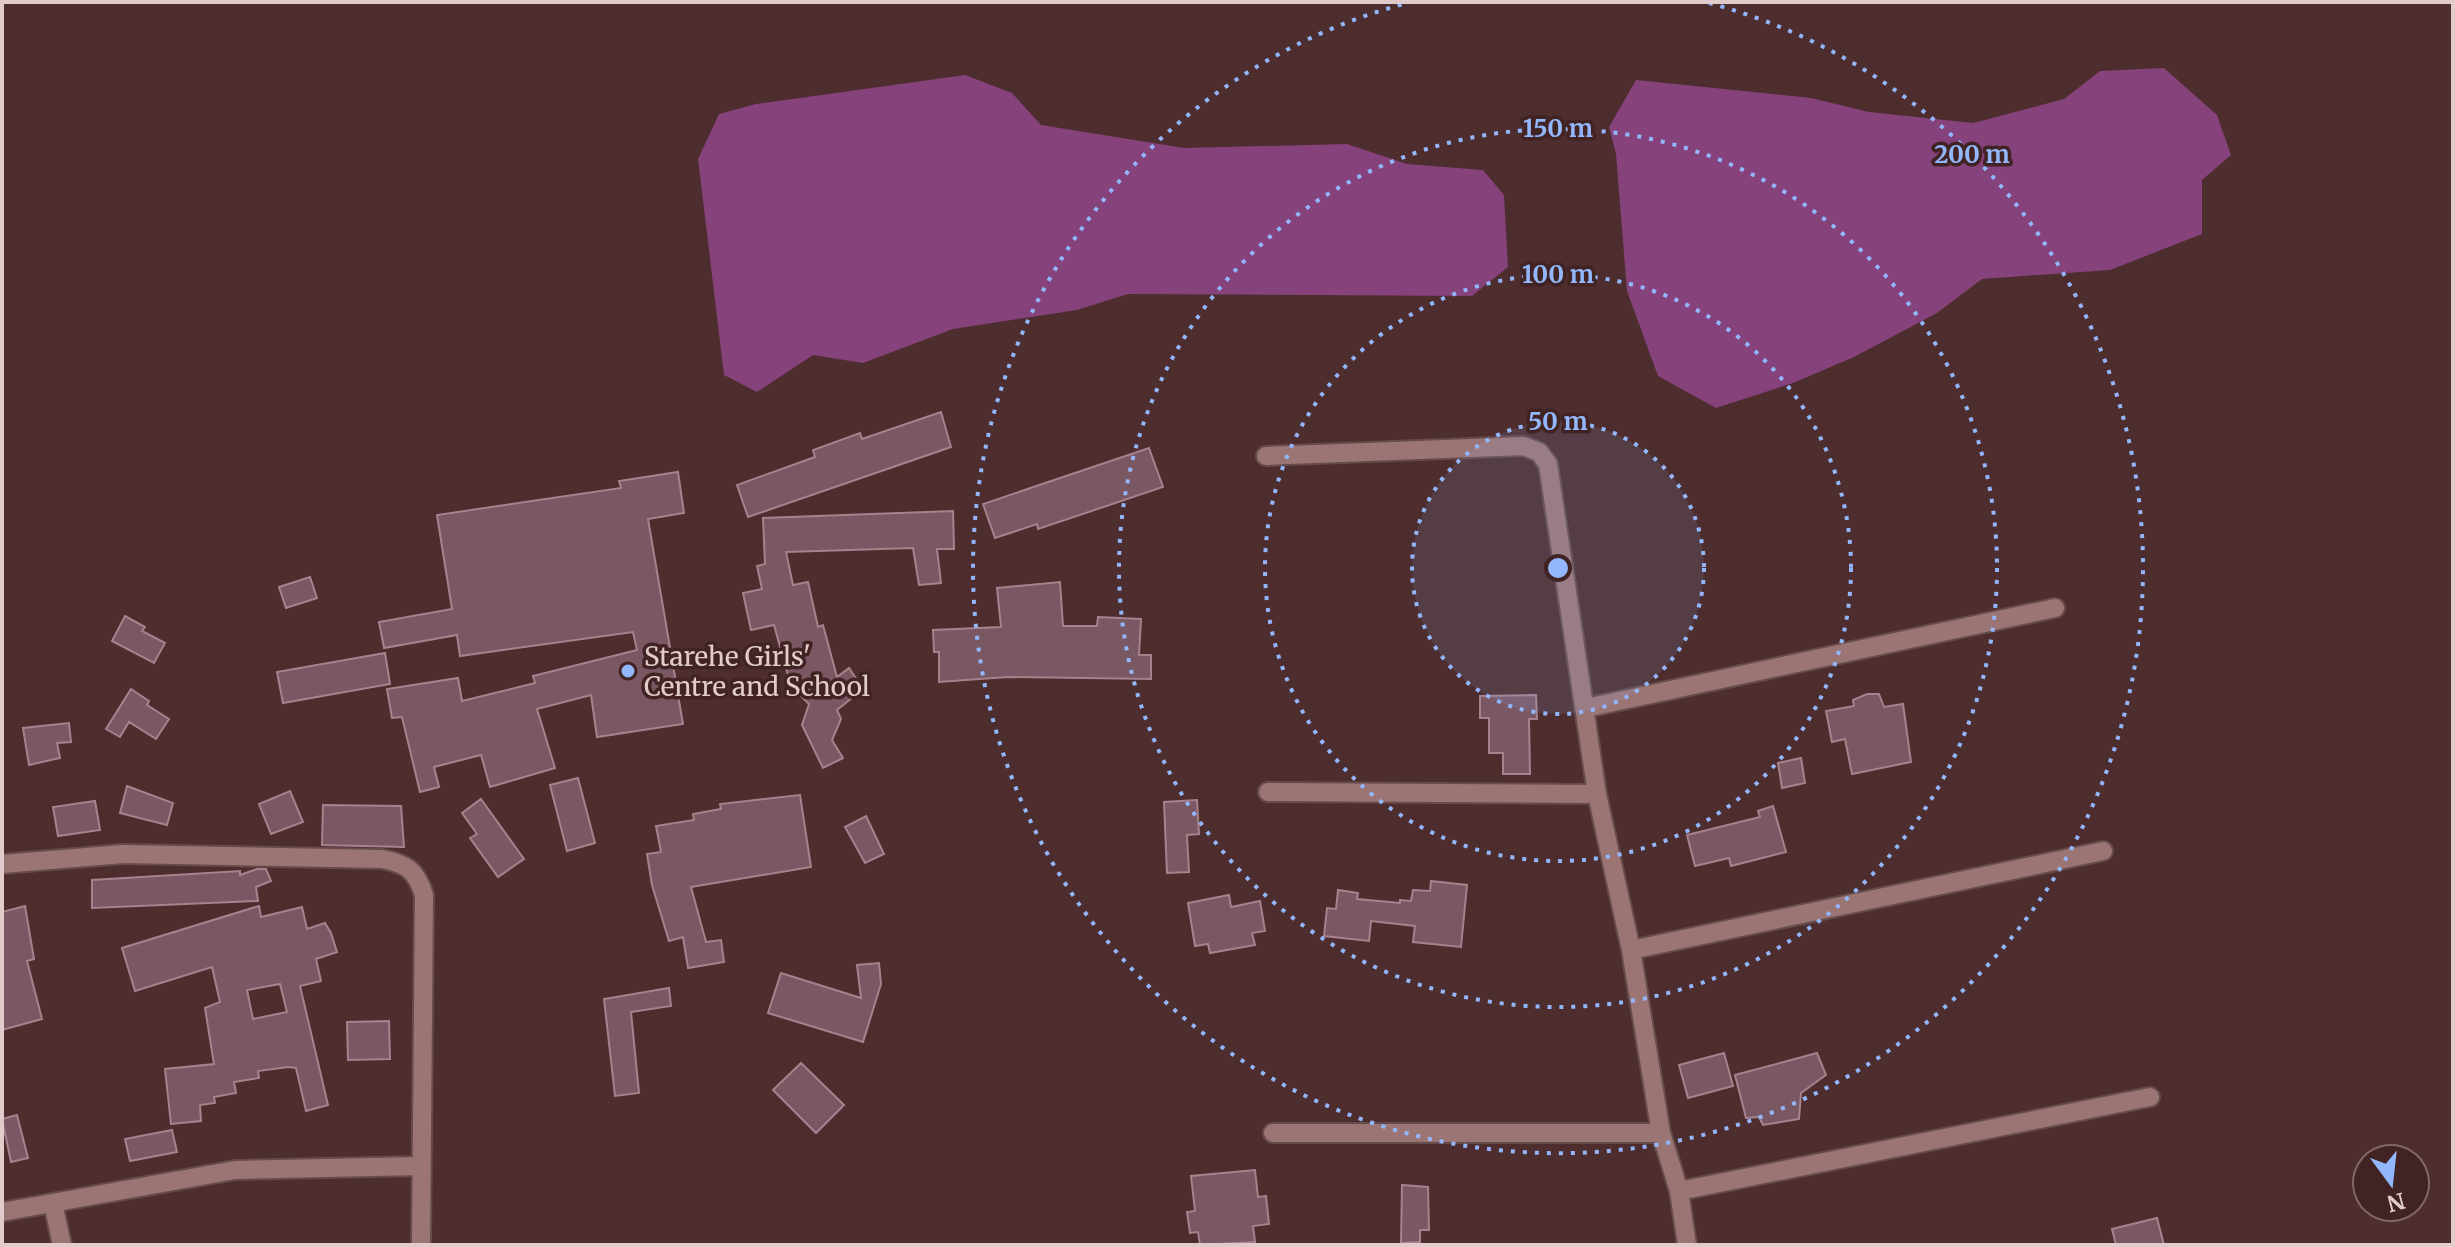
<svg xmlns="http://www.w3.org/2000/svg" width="2455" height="1247" viewBox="0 0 2455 1247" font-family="Merriweather,serif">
<rect width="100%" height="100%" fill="#4d2d2d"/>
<path fill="#85427b" d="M 2164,68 L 2217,115 L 2231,155 L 2202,180 L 2202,234 L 2110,270 L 1982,279 L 1937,313 L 1854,357 L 1793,383 L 1716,408 L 1658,376 L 1627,291 L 1616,154 L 1609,127 L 1636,80 L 1811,98 L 1869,112 L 1973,123 L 2064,99 L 2100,71 Z
M 965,75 L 1012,93 L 1041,125 L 1184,148 L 1347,144 L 1407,164 L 1483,170 L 1504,195 L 1508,267 L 1472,296 L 1128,294 L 1077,310 L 953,329 L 863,363 L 813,355 L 757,392 L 724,375 L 698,159 L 719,114 L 756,104 Z"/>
<path fill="#795763" stroke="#a6828e" stroke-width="2" fill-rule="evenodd" d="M 941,412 L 951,447 L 748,517 L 737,485 L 815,457 L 813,450 L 860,433 L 862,439 Z
M 1149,448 L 1163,487 L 1038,529 L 1037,524 L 995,538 L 983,504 Z
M 678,472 L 684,513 L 648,519 L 683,724 L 597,737 L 591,695 L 537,709 L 555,768 L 490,787 L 481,755 L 434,767 L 439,787 L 420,792 L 402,717 L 392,718 L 387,689 L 458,678 L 462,701 L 535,683 L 533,676 L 637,650 L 633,632 L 460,656 L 457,635 L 384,648 L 379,622 L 452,609 L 437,515 L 621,488 L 619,481 Z
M 953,511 L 954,549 L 937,549 L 941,583 L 919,585 L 913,548 L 786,552 L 793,585 L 808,582 L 818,627 L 823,625 L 837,677 L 849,668 L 863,689 L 837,710 L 841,719 L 832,740 L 843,758 L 823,768 L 802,725 L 809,704 L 791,686 L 774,625 L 751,630 L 743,593 L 762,589 L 757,566 L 765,564 L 763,518 Z
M 310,577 L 317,598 L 286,608 L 279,587 Z
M 1060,582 L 1063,626 L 1097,626 L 1098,617 L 1141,619 L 1139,655 L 1151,655 L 1151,679 L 1008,677 L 939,682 L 939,652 L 934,652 L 933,630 L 1001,627 L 997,588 Z
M 125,616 L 145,627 L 142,631 L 165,643 L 154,663 L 112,641 Z
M 385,653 L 390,684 L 283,703 L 277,672 Z
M 131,689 L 149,701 L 147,705 L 169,719 L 156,739 L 129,722 L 120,737 L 106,729 Z
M 1867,694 L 1879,694 L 1884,707 L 1903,704 L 1911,762 L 1852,774 L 1845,739 L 1832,742 L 1826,711 L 1854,706 L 1853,700 Z
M 1536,695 L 1537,719 L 1529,719 L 1530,774 L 1503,774 L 1503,753 L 1489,753 L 1489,718 L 1480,718 L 1480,696 Z
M 69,723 L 71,742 L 57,743 L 60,758 L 29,765 L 23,728 Z
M 1801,758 L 1805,783 L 1782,788 L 1778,763 Z
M 578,778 L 595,843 L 567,851 L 550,785 Z
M 127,786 L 173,803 L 167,825 L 120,813 Z
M 290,791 L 303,822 L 271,834 L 259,804 Z
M 800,795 L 811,867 L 691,887 L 706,942 L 721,940 L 724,962 L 688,968 L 683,937 L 669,941 L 652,885 L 647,854 L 661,852 L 656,826 L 694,820 L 693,814 L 721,809 L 720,804 Z
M 481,799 L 524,859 L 498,877 L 470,838 L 477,834 L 462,813 Z
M 1197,800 L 1199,834 L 1187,835 L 1189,872 L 1167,873 L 1164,802 Z
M 95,801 L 100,830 L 58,836 L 53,807 Z
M 323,805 L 401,806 L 404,847 L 322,845 Z
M 1773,806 L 1786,852 L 1731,866 L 1729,858 L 1695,866 L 1687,835 L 1760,817 L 1758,811 Z
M 866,816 L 884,854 L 865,863 L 845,827 Z
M 257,869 L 266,869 L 271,881 L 256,887 L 258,901 L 92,908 L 92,880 L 240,871 L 240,875 Z
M 1431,881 L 1467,885 L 1461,947 L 1413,942 L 1415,926 L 1371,921 L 1369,941 L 1324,936 L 1327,908 L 1336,909 L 1338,890 L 1358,893 L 1357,899 L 1400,903 L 1400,900 L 1411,901 L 1413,890 L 1430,891 Z
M 1229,895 L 1231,907 L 1260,901 L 1265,931 L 1252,933 L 1255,945 L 1210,953 L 1208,944 L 1195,946 L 1188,903 Z
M 25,906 L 34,959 L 27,961 L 42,1019 L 2,1030 L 2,912 Z
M 259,906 L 261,917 L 302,907 L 307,929 L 325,923 L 331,933 L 337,952 L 316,959 L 321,981 L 300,986 L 328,1105 L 306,1111 L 296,1068 L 288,1067 L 258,1071 L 259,1078 L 234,1082 L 236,1093 L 214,1097 L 215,1103 L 200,1105 L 201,1121 L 171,1124 L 165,1069 L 214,1064 L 205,1008 L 220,1002 L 212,967 L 135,991 L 122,948 ZM 280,984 L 287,1012 L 253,1019 L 247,990 Z
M 879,963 L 881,984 L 863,1042 L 768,1013 L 781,973 L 861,998 L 857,965 Z
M 669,988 L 671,1006 L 631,1012 L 639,1093 L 615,1096 L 604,999 Z
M 389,1021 L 390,1059 L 348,1060 L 347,1022 Z
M 1724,1053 L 1733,1086 L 1688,1098 L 1679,1065 Z
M 1817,1053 L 1826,1075 L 1801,1093 L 1799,1119 L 1763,1125 L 1759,1117 L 1746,1118 L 1735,1075 Z
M 801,1063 L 844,1105 L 816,1133 L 773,1090 Z
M 17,1115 L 28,1158 L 11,1162 L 2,1119 Z
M 172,1130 L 177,1152 L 130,1161 L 125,1139 Z
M 1255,1170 L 1258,1197 L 1266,1196 L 1269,1224 L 1253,1226 L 1255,1242 L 1200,1245 L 1198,1232 L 1190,1233 L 1187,1212 L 1195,1211 L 1191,1176 Z
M 1402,1185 L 1428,1187 L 1429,1230 L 1420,1230 L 1420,1242 L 1401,1243 Z
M 2157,1218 L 2164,1245 L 2116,1245 L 2112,1229 Z"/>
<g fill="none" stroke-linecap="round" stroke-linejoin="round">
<defs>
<path id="minor" d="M 1266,456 L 1523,446 L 1539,452 L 1548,464 L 1597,794 L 1631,950 L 1661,1133 L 1679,1191 L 1687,1245
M 1586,708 L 2055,608
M 1268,792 L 1597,794
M 2,864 L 123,854 L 382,859 C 407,864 416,870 424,895 L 421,1245
M 1631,950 L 2103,851
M 1273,1133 L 1661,1133
M 1679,1191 L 2150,1097
M 53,1203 L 62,1245
M 2,1212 L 235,1170 L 420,1166"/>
</defs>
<use href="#minor" stroke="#664b4c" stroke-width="22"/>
<use href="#minor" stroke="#9b7574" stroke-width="18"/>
</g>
<circle cx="1558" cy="568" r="146" fill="#93b7fd" fill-opacity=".12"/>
<g fill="none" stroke="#93b7fd" stroke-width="4" stroke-dasharray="4 8">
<circle cx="1558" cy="568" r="146"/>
<circle cx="1558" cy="568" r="293"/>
<circle cx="1558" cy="568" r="439"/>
<path d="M1709 3A585 585 0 1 1 1407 3"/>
</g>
<circle fill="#93b7fd" stroke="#422323" stroke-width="3" cx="628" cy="671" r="8"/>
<g text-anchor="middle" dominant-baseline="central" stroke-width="7" stroke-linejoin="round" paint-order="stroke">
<g font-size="26" fill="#e1cccb" stroke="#422323" text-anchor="start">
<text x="644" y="656">Starehe Girls'<tspan x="644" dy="30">Centre and School</tspan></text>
</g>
</g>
<circle cx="1558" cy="568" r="12" fill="#93b7fd" stroke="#422323" stroke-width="4"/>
<g font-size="24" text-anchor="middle" font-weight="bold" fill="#93b7fd" stroke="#422323" stroke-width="7" stroke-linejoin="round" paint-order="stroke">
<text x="1558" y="137">150 m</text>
<text x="1972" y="163">200 m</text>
<text x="1558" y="283">100 m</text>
<text x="1558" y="430">50 m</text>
</g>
<rect width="2455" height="1247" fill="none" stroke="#e1cccb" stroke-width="8"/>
<g transform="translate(2391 1183) rotate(165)"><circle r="38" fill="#422323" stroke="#826766" stroke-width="2"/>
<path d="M0-6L14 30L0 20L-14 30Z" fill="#93b7fd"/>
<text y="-12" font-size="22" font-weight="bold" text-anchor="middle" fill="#e1cccb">N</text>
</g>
</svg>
